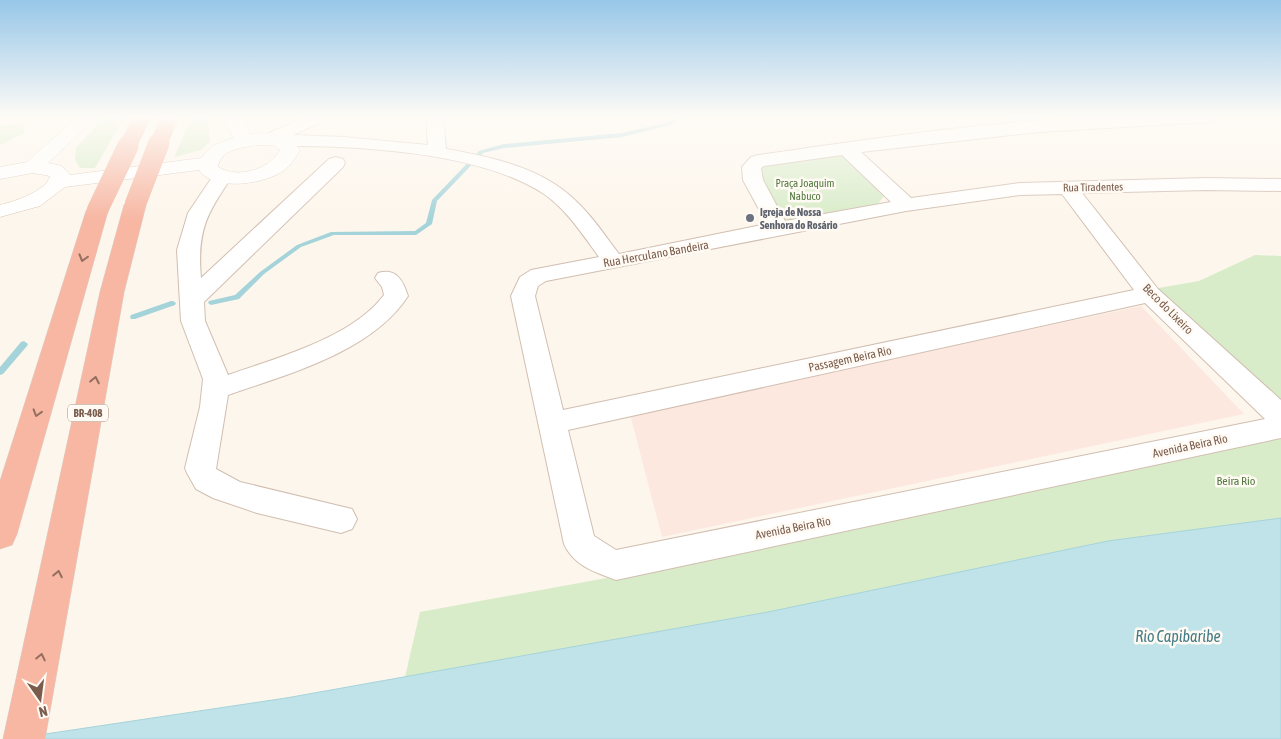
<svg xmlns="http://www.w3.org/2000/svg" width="1281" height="739" viewBox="0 0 1281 739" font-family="'Asap Condensed',sans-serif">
<rect width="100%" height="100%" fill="#fdf6ec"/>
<path fill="#fde8e0" d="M 1141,306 L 1244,414 L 662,537 L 630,414 Z"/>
<path fill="#d8ecc9" d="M 105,117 L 124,117 L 95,168 L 80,168 L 75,160 L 76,148 Z
M 192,117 L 208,117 L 210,142 L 201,150 L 174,157 Z
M 1003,117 L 1141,117 L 1016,129 Z
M 24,123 L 24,133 L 0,145 L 0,126 Z
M 844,154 L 886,193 L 878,204 L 792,222 L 779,216 L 758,168 L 763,164 Z
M 1255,255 L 1281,256 L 1281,404 L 1153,289 L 1199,281 Z
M 1281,427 L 1281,518 L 1108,541 L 768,612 L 405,677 L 420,612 L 634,573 Z"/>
<path fill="#bfe3e8" stroke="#a5d3da" d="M 1281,518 L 1281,739 L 12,739 L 286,698 L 768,612 L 1108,541 Z"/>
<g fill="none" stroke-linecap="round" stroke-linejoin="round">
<path fill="#a5d3da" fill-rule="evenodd" d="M 678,117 L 683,117 L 670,125 L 622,137 L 504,148 L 483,153 L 437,201 L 432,224 L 416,235 L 334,235 L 301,247 L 264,274 L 239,299 L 211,305 L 208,303 L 209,301 L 235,295 L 260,272 L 297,245 L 331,232 L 415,231 L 426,223 L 432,200 L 479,151 L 504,144 L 622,133 L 666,123 Z
M 171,301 L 173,301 L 176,303 L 175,305 L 135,319 L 131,319 L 130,317 L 131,315 Z
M 24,341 L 28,344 L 27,346 L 3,374 L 0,375 L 0,367 L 21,342 Z"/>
<defs>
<path id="street" d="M 305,117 L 327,117 L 324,121 L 293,135 L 343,137 L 428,145 L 426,117 L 443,117 L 446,149 C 487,156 534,166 567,193 C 588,210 603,233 619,254 L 767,224 L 743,180 L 742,167 L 751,157 L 758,155 C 872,139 988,121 1104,117 C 1142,115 1180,117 1217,117 L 1215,121 L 1209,122 L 1039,132 L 861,152 L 911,198 L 1020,183 L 1206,178 L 1281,179 L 1281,191 L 1206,190 L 1082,193 L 1158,289 L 1281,400 L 1281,438 L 616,580 C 595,572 574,566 564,544 L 511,296 L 520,277 L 531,270 L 599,257 C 583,235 567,210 544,194 C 481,152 356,145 281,146 L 267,142 L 264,138 L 267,134 ZM 842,155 L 891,202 L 785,221 L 763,180 L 761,168 L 764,166 ZM 1062,194 L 1134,290 L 563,410 L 535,296 L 538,286 L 546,281 L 906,211 L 1020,195 ZM 1145,303 L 1265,419 L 616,550 L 594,536 L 568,430 Z
M 336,157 L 343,159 L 345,163 L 343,167 L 204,302 L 205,321 L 228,375 C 276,358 352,338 384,295 L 382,287 L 375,278 L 378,273 C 396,268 403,280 408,296 C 372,352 288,374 228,395 L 216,469 L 240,482 L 352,509 L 357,519 L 352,529 L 341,533 L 257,513 L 213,498 L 196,489 L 187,473 L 185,468 L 200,407 L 203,379 L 181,321 L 177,250 L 188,213 L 215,173 L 229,173 L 232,177 C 206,214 197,232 201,278 L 329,159 Z"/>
<path id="secondary" d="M 77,117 L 96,117 L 48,163 L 62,166 L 70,175 L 201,158 L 212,146 L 233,138 L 224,117 L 242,117 L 250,134 C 270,132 288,133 300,150 C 295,158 291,166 283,171 C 264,184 214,192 199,170 L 65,187 L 40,206 L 0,217 L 0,205 C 13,202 47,191 50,176 L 33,173 L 0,179 L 0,167 L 27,162 ZM 258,145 L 274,145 L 280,150 C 269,170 238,179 218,167 C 220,149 244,147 258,145 Z"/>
<path id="highway" d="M 133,117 L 151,117 L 135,150 L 121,150 L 119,146 Z
M 161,117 L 179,117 L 166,147 L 152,147 L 150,143 Z
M 135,199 L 142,201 L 146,205 L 124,292 L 45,739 L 3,739 L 100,292 L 124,205 L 128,201 Z
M 97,205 L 105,206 L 108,211 L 17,534 L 12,545 L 0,549 L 0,481 L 86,211 L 89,206 Z"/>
</defs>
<use href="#street" stroke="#d1beb0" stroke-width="2"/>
<use href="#secondary" stroke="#d6c0b0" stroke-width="1"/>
<use href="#highway" stroke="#dad1cd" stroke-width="1"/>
<use href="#street" fill="#fff" fill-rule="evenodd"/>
<use href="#secondary" fill="#fff" fill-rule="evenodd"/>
<use href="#highway" fill="#f7b7a3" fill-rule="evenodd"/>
<defs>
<path id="highway-bridge" d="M 135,205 L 159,143
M 97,211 L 128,146"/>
</defs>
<use href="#highway-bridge" stroke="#dad1cd" stroke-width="21" stroke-linecap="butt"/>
<use href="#highway-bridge" stroke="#f7b7a3" stroke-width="21"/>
</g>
<defs><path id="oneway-chevron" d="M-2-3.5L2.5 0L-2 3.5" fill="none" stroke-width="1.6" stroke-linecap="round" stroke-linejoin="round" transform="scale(1.25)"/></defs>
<g stroke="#936e5e">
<use href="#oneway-chevron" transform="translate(83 258) rotate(106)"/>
<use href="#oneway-chevron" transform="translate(95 380) rotate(-79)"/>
<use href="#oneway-chevron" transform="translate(37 413) rotate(107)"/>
<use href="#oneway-chevron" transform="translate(58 574) rotate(-79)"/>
<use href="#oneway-chevron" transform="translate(41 657) rotate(-78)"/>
</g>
<linearGradient id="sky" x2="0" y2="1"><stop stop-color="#97c7e8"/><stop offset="0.53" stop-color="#fefbf6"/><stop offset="1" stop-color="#fefbf6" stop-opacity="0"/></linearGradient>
<rect width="1281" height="220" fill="url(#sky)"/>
<circle fill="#6b7280" stroke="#fffaf3" stroke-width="2" cx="750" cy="218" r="5"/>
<g text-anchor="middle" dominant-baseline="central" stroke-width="5" stroke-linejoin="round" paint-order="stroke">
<g font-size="11" fill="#537a41" stroke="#fffaf3">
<text x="805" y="183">Praça Joaquim<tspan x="805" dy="13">Nabuco</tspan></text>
</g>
<g font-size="11" fill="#7a5c4d" stroke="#fffaf3">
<text transform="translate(1093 187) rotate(-1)">Rua Tiradentes</text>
</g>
<g font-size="11" font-weight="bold" fill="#5b616d" stroke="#fffaf3" text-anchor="start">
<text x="760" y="212">Igreja de Nossa<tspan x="760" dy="13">Senhora do Rosário</tspan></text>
</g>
<rect fill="#fffaf3" stroke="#a28b7f" stroke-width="1" x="68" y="404.5" width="40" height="17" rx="4"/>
<g font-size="11" font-weight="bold" fill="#7a5c4d">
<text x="88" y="413">BR-408</text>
</g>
<g font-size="12" fill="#7a5c4d" stroke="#fffaf3">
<text transform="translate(656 254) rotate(-10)">Rua Herculano Bandeira</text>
<text transform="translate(1168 309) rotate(45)">Beco do Lixeiro</text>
<text transform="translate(850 359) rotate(-12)">Passagem Beira Rio</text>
<text transform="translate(1190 446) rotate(-12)">Avenida Beira Rio</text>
<text transform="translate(793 528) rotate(-11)">Avenida Beira Rio</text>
</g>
<g font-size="12" fill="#537a41" stroke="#fffaf3">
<text x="1236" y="481">Beira Rio</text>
</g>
<g font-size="16" font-style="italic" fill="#437c86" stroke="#fffaf3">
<text x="1178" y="636">Rio Capibaribe</text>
</g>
</g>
<g transform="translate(40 699) rotate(166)" stroke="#fffaf3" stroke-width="4" paint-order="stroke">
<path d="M0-4L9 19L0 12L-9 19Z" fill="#7a5c4d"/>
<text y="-8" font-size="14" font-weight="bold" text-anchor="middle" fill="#7a5c4d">N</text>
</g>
</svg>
